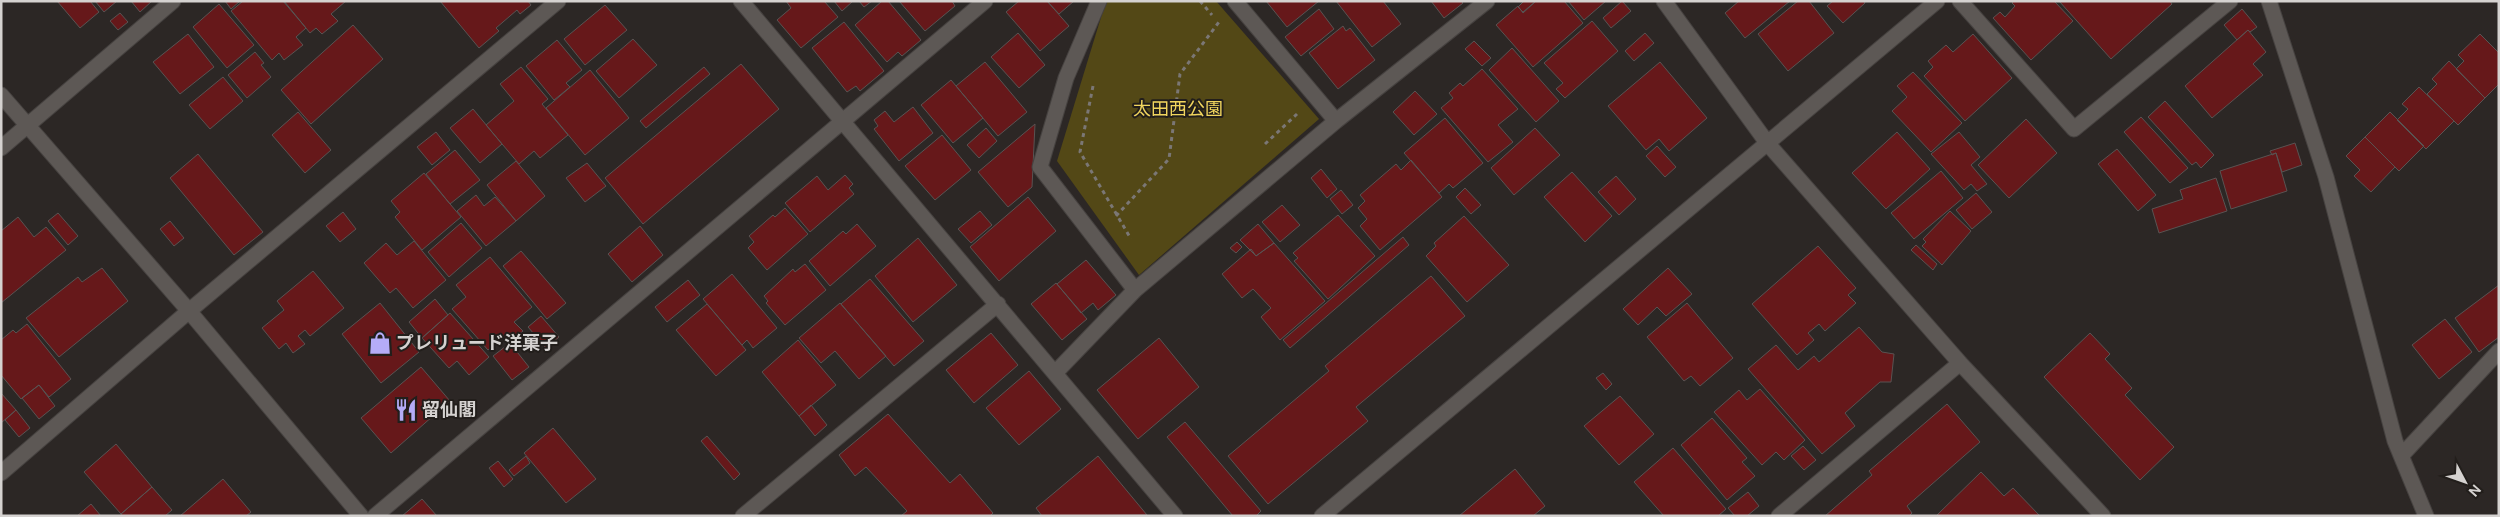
<svg xmlns="http://www.w3.org/2000/svg" width="2500" height="517" viewBox="0 0 2500 517" font-family="'DM Sans','Noto Sans JP',sans-serif">
<rect width="100%" height="100%" fill="#2c2725"/>
<path fill="#534816" d="M 1106,1 L 1216,1 L 1319,119 L 1139,275 L 1057,161 Z"/>
<path fill="#66181a" stroke="#595352" d="M 57,1 L 90,1 L 99,12 L 80,28 Z
M 95,1 L 117,1 L 104,12 Z
M 131,1 L 152,1 L 140,12 Z
M 225,1 L 240,1 L 231,9 Z
M 243,1 L 283,1 L 306,28 L 296,37 L 303,45 L 284,60 L 279,53 L 272,60 L 231,11 Z
M 284,1 L 346,1 L 331,14 L 338,21 L 322,34 L 316,28 L 310,33 Z
M 440,1 L 528,1 L 531,5 L 520,14 L 517,10 L 496,28 L 499,31 L 479,48 Z
M 786,1 L 824,1 L 838,17 L 801,48 L 777,20 L 791,8 Z
M 834,1 L 853,1 L 842,11 Z
M 859,1 L 872,1 L 864,7 Z
M 882,1 L 888,1 L 921,40 L 902,56 L 898,52 L 887,62 L 855,25 Z
M 899,1 L 952,1 L 955,6 L 925,31 Z
M 1019,1 L 1047,1 L 1069,26 L 1040,51 L 1006,12 Z
M 1047,1 L 1074,1 L 1059,14 Z
M 1266,1 L 1319,1 L 1287,27 Z
M 1336,1 L 1383,1 L 1401,24 L 1372,47 Z
M 1431,1 L 1461,1 L 1463,3 L 1444,18 Z
M 1524,1 L 1536,1 L 1523,12 L 1518,7 Z
M 1536,1 L 1564,1 L 1583,23 L 1533,67 L 1496,25 L 1518,6 L 1523,13 Z
M 1568,1 L 1606,1 L 1584,20 Z
M 1622,1 L 1631,11 L 1611,28 L 1603,18 Z
M 1739,1 L 1790,1 L 1745,38 L 1725,13 Z
M 1798,1 L 1809,1 L 1834,33 L 1788,71 L 1758,34 Z
M 1833,1 L 1864,1 L 1865,3 L 1843,23 L 1827,6 Z
M 2014,1 L 2054,1 L 2073,21 L 2031,60 L 1993,18 L 2000,12 L 2005,17 L 2015,6 L 2012,3 Z
M 2059,1 L 2170,1 L 2172,4 L 2111,59 Z
M 219,4 L 254,45 L 227,68 L 193,27 Z
M 605,5 L 627,30 L 585,65 L 564,39 Z
M 1319,9 L 1334,29 L 1301,56 L 1285,37 Z
M 2242,9 L 2257,27 L 2250,32 L 2248,30 L 2237,40 L 2224,25 Z
M 120,13 L 128,22 L 118,30 L 110,21 Z
M 1592,21 L 1618,51 L 1565,98 L 1556,89 L 1563,83 L 1544,63 Z
M 844,22 L 884,71 L 860,91 L 856,86 L 847,92 L 812,48 Z
M 353,25 L 383,59 L 311,124 L 281,90 Z
M 1343,26 L 1346,31 L 1350,28 L 1375,60 L 1338,89 L 1309,53 Z
M 2248,30 L 2266,52 L 2253,64 L 2263,75 L 2212,118 L 2185,86 Z
M 1018,33 L 1045,65 L 1019,88 L 991,57 Z
M 1645,33 L 1654,43 L 1634,61 L 1625,51 Z
M 188,34 L 214,67 L 180,94 L 153,62 Z
M 1973,34 L 2012,78 L 1965,121 L 1924,76 L 1933,67 L 1928,61 L 1946,45 L 1953,52 Z
M 2480,34 L 2499,53 L 2499,84 L 2485,98 L 2456,69 L 2464,61 L 2458,55 Z
M 633,39 L 657,65 L 619,98 L 596,71 Z
M 557,40 L 582,70 L 566,83 L 570,87 L 554,100 L 526,66 Z
M 1474,41 L 1491,58 L 1482,66 L 1465,49 Z
M 1512,48 L 1559,101 L 1536,122 L 1489,70 Z
M 255,52 L 264,63 L 261,65 L 271,77 L 247,98 L 228,75 Z
M 2449,61 L 2485,98 L 2458,125 L 2427,94 L 2437,84 L 2432,79 Z
M 985,62 L 1027,112 L 998,136 L 956,86 Z
M 1660,62 L 1707,118 L 1669,151 L 1659,139 L 1646,150 L 1608,106 Z
M 741,64 L 779,109 L 643,224 L 605,178 Z
M 521,67 L 548,99 L 542,104 L 568,135 L 540,158 L 534,151 L 519,164 L 486,125 L 514,101 L 500,84 Z
M 704,67 L 710,74 L 646,128 L 640,121 Z
M 1482,69 L 1518,109 L 1498,125 L 1513,142 L 1488,162 L 1441,108 L 1453,98 L 1449,93 L 1460,83 L 1463,86 Z
M 590,70 L 629,118 L 585,155 L 546,108 Z
M 1913,72 L 1962,123 L 1931,152 L 1892,111 L 1907,97 L 1897,86 Z
M 223,77 L 243,101 L 210,129 L 189,105 Z
M 951,80 L 983,118 L 953,143 L 921,105 Z
M 2419,87 L 2454,121 L 2426,149 L 2397,120 L 2408,109 L 2402,104 Z
M 1415,91 L 1437,114 L 1414,135 L 1393,112 Z
M 2165,101 L 2214,155 L 2201,168 L 2196,162 L 2192,165 L 2148,117 Z
M 913,107 L 933,133 L 899,161 L 874,129 L 878,126 L 874,120 L 885,111 L 894,122 Z
M 473,109 L 502,144 L 480,163 L 450,128 Z
M 298,112 L 331,150 L 305,173 L 272,135 Z
M 2390,112 L 2424,146 L 2399,171 L 2365,137 Z
M 2141,117 L 2188,168 L 2170,183 L 2124,132 Z
M 1445,118 L 1483,163 L 1453,188 L 1449,184 L 1439,193 L 1404,153 Z
M 2026,119 L 2057,153 L 2009,198 L 1978,165 Z
M 1035,124 L 1032,187 L 1008,207 L 978,172 Z
M 986,128 L 997,141 L 979,158 L 967,145 Z
M 1535,128 L 1560,155 L 1514,195 L 1491,168 Z
M 436,132 L 450,150 L 432,165 L 417,147 Z
M 1897,132 L 1930,169 L 1886,209 L 1852,173 Z
M 1959,132 L 1980,157 L 1971,165 L 1987,184 L 1977,191 L 1971,184 L 1964,190 L 1931,154 Z
M 942,135 L 971,170 L 935,200 L 905,166 Z
M 2365,137 L 2395,167 L 2371,192 L 2354,176 L 2360,170 L 2346,156 Z
M 2295,143 L 2302,165 L 2282,172 L 2276,153 L 2272,155 L 2270,151 Z
M 1657,146 L 1676,167 L 1665,177 L 1646,156 Z
M 2117,149 L 2156,195 L 2138,211 L 2098,164 Z
M 455,150 L 480,180 L 450,204 L 426,174 Z
M 2276,153 L 2287,191 L 2231,209 L 2220,171 Z
M 198,154 L 263,232 L 234,255 L 170,178 Z
M 1411,160 L 1442,197 L 1380,250 L 1360,226 L 1367,219 L 1358,208 L 1365,201 L 1360,195 L 1396,164 L 1401,170 Z
M 516,161 L 545,196 L 516,221 L 487,185 Z
M 587,163 L 606,186 L 585,202 L 566,178 Z
M 1321,169 L 1337,189 L 1327,198 L 1311,178 Z
M 1941,171 L 1963,198 L 1914,239 L 1891,213 Z
M 1572,172 L 1612,216 L 1585,242 L 1544,197 Z
M 424,173 L 461,217 L 422,250 L 395,217 L 400,212 L 391,201 Z
M 845,175 L 853,184 L 849,188 L 854,194 L 810,232 L 785,203 L 817,176 L 828,190 Z
M 1616,176 L 1636,199 L 1619,215 L 1598,192 Z
M 2216,178 L 2227,211 L 2159,233 L 2152,209 L 2183,199 L 2180,190 Z
M 1465,188 L 1481,205 L 1471,214 L 1456,197 Z
M 1341,190 L 1353,205 L 1342,214 L 1330,199 Z
M 1976,193 L 1992,212 L 1972,229 L 1956,210 Z
M 476,195 L 484,206 L 495,197 L 516,221 L 486,246 L 457,211 Z
M 1028,197 L 1056,231 L 999,281 L 970,247 Z
M 1282,205 L 1300,225 L 1280,242 L 1262,222 Z
M 785,208 L 808,234 L 767,270 L 748,248 L 754,242 L 749,236 L 773,215 L 775,217 Z
M 980,211 L 992,225 L 971,243 L 958,229 Z
M 1950,211 L 1971,231 L 1942,265 L 1922,246 L 1926,242 L 1923,239 Z
M 343,212 L 356,229 L 340,242 L 326,226 Z
M 58,213 L 78,236 L 68,245 L 48,221 Z
M 1338,215 L 1375,256 L 1328,299 L 1294,261 L 1298,258 L 1293,253 Z
M 1464,216 L 1509,265 L 1467,302 L 1426,256 L 1436,246 L 1434,243 Z
M 18,217 L 34,237 L 46,227 L 66,250 L 1,303 L 1,231 Z
M 170,221 L 184,238 L 174,246 L 160,229 Z
M 461,223 L 482,248 L 449,277 L 428,252 Z
M 857,224 L 876,246 L 830,286 L 809,261 L 843,231 L 846,234 Z
M 1258,224 L 1274,243 L 1256,256 L 1240,240 Z
M 640,226 L 663,255 L 632,282 L 608,254 Z
M 1403,237 L 1409,245 L 1290,348 L 1283,340 Z
M 918,238 L 957,285 L 913,322 L 875,276 Z
M 414,241 L 446,280 L 413,308 L 396,288 L 390,293 L 364,263 L 386,243 L 397,255 Z
M 1237,242 L 1242,247 L 1236,253 L 1230,248 Z
M 1274,243 L 1325,301 L 1280,340 L 1261,317 L 1271,308 L 1253,289 L 1242,298 L 1222,274 L 1251,249 L 1256,256 Z
M 1916,245 L 1937,264 L 1933,270 L 1911,250 Z
M 1818,246 L 1856,288 L 1848,295 L 1856,303 L 1825,331 L 1819,324 L 1808,333 L 1814,340 L 1797,355 L 1752,304 Z
M 521,251 L 566,303 L 547,319 L 503,266 Z
M 490,257 L 532,307 L 514,322 L 523,331 L 509,343 L 503,337 L 488,350 L 452,309 L 466,297 L 456,285 Z
M 1086,260 L 1116,295 L 1098,310 L 1093,303 L 1081,313 L 1057,284 Z
M 805,264 L 826,290 L 785,325 L 766,303 L 768,301 L 764,296 L 793,269 L 795,272 Z
M 102,268 L 128,301 L 59,357 L 26,318 L 78,277 L 82,282 Z
M 1668,268 L 1692,294 L 1666,316 L 1657,307 L 1638,325 L 1623,309 Z
M 313,271 L 344,308 L 310,336 L 305,330 L 298,336 L 305,344 L 293,353 L 286,343 L 279,349 L 262,328 L 284,310 L 277,301 Z
M 732,274 L 777,328 L 753,348 L 747,340 L 742,345 L 703,299 Z
M 1431,276 L 1465,316 L 1356,407 L 1368,421 L 1268,504 L 1228,456 L 1329,371 L 1325,366 Z
M 870,279 L 924,341 L 894,366 L 841,304 Z
M 688,280 L 700,295 L 667,322 L 655,307 Z
M 1056,283 L 1087,319 L 1062,340 L 1031,304 Z
M 2499,285 L 2499,337 L 2479,352 L 2455,318 Z
M 435,299 L 448,315 L 422,338 L 409,322 Z
M 380,303 L 419,352 L 381,383 L 342,334 Z
M 840,303 L 886,356 L 859,379 L 835,351 L 821,363 L 799,338 Z
M 1687,303 L 1733,358 L 1700,386 L 1691,376 L 1684,381 L 1647,337 Z
M 707,304 L 746,350 L 716,376 L 676,330 Z
M 450,313 L 489,357 L 469,375 L 457,361 L 449,368 L 422,338 Z
M 541,316 L 559,337 L 546,348 L 528,327 Z
M 2445,319 L 2472,352 L 2439,379 L 2412,345 Z
M 27,324 L 71,379 L 49,397 L 39,385 L 21,399 L 1,375 L 1,340 L 13,330 L 16,333 Z
M 1859,327 L 1882,352 L 1894,354 L 1891,382 L 1880,382 L 1845,413 L 1855,426 L 1822,454 L 1748,369 L 1776,345 L 1798,370 L 1814,356 L 1819,362 Z
M 991,333 L 1018,365 L 974,403 L 946,370 Z
M 2090,333 L 2110,354 L 2105,359 L 2132,388 L 2125,395 L 2174,447 L 2140,480 L 2044,377 Z
M 1159,338 L 1199,387 L 1138,439 L 1097,390 Z
M 798,340 L 836,385 L 799,416 L 762,372 Z
M 510,343 L 529,367 L 512,380 L 493,356 Z
M 421,367 L 450,401 L 391,453 L 361,418 Z
M 1029,371 L 1061,409 L 1019,445 L 986,408 Z
M 1603,373 L 1612,384 L 1606,390 L 1596,378 Z
M 39,385 L 55,406 L 39,419 L 22,398 Z
M 1760,389 L 1805,440 L 1784,460 L 1776,452 L 1762,465 L 1714,412 L 1739,390 L 1747,400 Z
M 1,393 L 16,410 L 1,423 Z
M 1620,396 L 1654,434 L 1619,465 L 1584,426 Z
M 1947,404 L 1980,442 L 1907,506 L 1912,513 L 1909,516 L 1825,516 L 1872,475 L 1869,471 Z
M 811,405 L 827,425 L 815,436 L 799,416 Z
M 16,410 L 30,428 L 19,437 L 5,420 Z
M 888,414 L 950,483 L 960,474 L 993,513 L 990,516 L 901,516 L 907,511 L 866,467 L 855,476 L 839,455 Z
M 1712,418 L 1747,458 L 1742,462 L 1755,476 L 1727,500 L 1681,445 Z
M 1185,422 L 1261,511 L 1256,516 L 1233,516 L 1167,437 Z
M 553,428 L 596,479 L 566,503 L 524,453 Z
M 707,436 L 740,474 L 734,480 L 701,441 Z
M 116,444 L 152,487 L 121,514 L 84,472 Z
M 1803,446 L 1816,460 L 1804,470 L 1791,456 Z
M 1673,448 L 1726,509 L 1718,516 L 1664,516 L 1634,482 Z
M 526,456 L 530,463 L 514,476 L 509,470 Z
M 1098,456 L 1147,515 L 1042,516 L 1036,508 Z
M 498,461 L 513,479 L 504,487 L 489,468 Z
M 1515,469 L 1545,506 L 1533,516 L 1459,516 Z
M 1981,472 L 2004,496 L 2013,488 L 2040,516 L 1936,516 Z
M 223,479 L 251,512 L 246,516 L 180,516 Z
M 152,487 L 172,510 L 165,516 L 122,516 L 121,514 Z
M 1748,492 L 1759,506 L 1747,516 L 1735,516 L 1728,508 Z
M 422,499 L 437,516 L 402,516 Z
M 91,504 L 101,516 L 77,516 Z"/>
<g fill="none" stroke-linecap="round" stroke-linejoin="round">
<defs>
<path id="minor" d="M 741,1 L 1175,516
M 1099,1 L 1066,78 L 1040,167 L 1135,290
M 1235,1 L 1336,121
M 1664,1 L 1768,144 L 1960,363 L 2103,516
M 1960,1 L 2074,129 L 2230,1
M 2269,1 L 2326,177 L 2395,441 L 2426,516
M 1,95 L 189,311 L 361,516
M 1,148 L 173,1
M 1056,372 L 1135,290 L 1336,121 L 1487,1
M 2402,455 L 2499,351
M 1,473 L 189,311 L 558,1
M 375,516 L 985,1
M 743,516 L 998,304
M 1322,516 L 1937,1
M 1779,516 L 1960,363"/>
</defs>
<use href="#minor" stroke="#464240" stroke-width="17"/>
<path stroke="#7b7775" stroke-width="3" stroke-dasharray="4 4" stroke-linecap="butt" d="M 1200,1 L 1212,15
M 1093,86 L 1080,152 L 1131,239
M 1265,144 L 1297,114
M 1116,216 L 1169,159 L 1180,74 L 1219,22"/>
<use href="#minor" stroke="#5d5855" stroke-width="15"/>
</g>
<defs>
<symbol id="shop-bare" viewBox="-9 -9 18 18"><path d="M-5-2.5h2.3a2.7 3.5 0 0 1 5.4 0H5L5.5 6h-11ZM-1.5-2.5h3a1.5 2.3 0 0 0-3 0Z" fill="#b5acf8" stroke="#221e1b" stroke-width="2.5" paint-order="stroke"/></symbol>
<symbol id="restaurant-bare" viewBox="-9 -9 18 18"><path d="M-5-6h1v4h1v-4h1v4h1v-4h1v5L-1.5 .5V6h-2V.5L-5-1ZM5-6V6H3V1.5H1.5Q1.5-4 5-6Z" fill="#b5acf8" stroke="#221e1b" stroke-width="2.5" paint-order="stroke"/></symbol>
</defs>
<g fill-rule="evenodd">
<use href="#shop-bare" x="364" y="327" width="32" height="32"/>
<use href="#restaurant-bare" x="390" y="394" width="32" height="32"/>
</g>
<g text-anchor="middle" dominant-baseline="central" stroke-width="4" stroke-linejoin="round" paint-order="stroke">
<g font-size="18" fill="#f1d55e" stroke="#221e1b">
<text x="1178" y="109">太田西公園</text>
</g>
<g font-size="18" font-weight="bold" fill="#d5d2d0" stroke="#221e1b" text-anchor="start">
<text x="396" y="343">プレリュード洋菓子</text>
<text x="422" y="410">留仙閣</text>
</g>
</g>
<rect width="2500" height="517" fill="none" stroke="#d5d2d0" stroke-width="5"/>
<g transform="translate(2465 482) rotate(131)" stroke="#221e1b" stroke-width="4" paint-order="stroke">
<path d="M0-4L9 19L0 12L-9 19Z" fill="#d5d2d0"/>
<text y="-8" font-size="14" font-weight="bold" text-anchor="middle" fill="#d5d2d0">N</text>
</g>
</svg>
